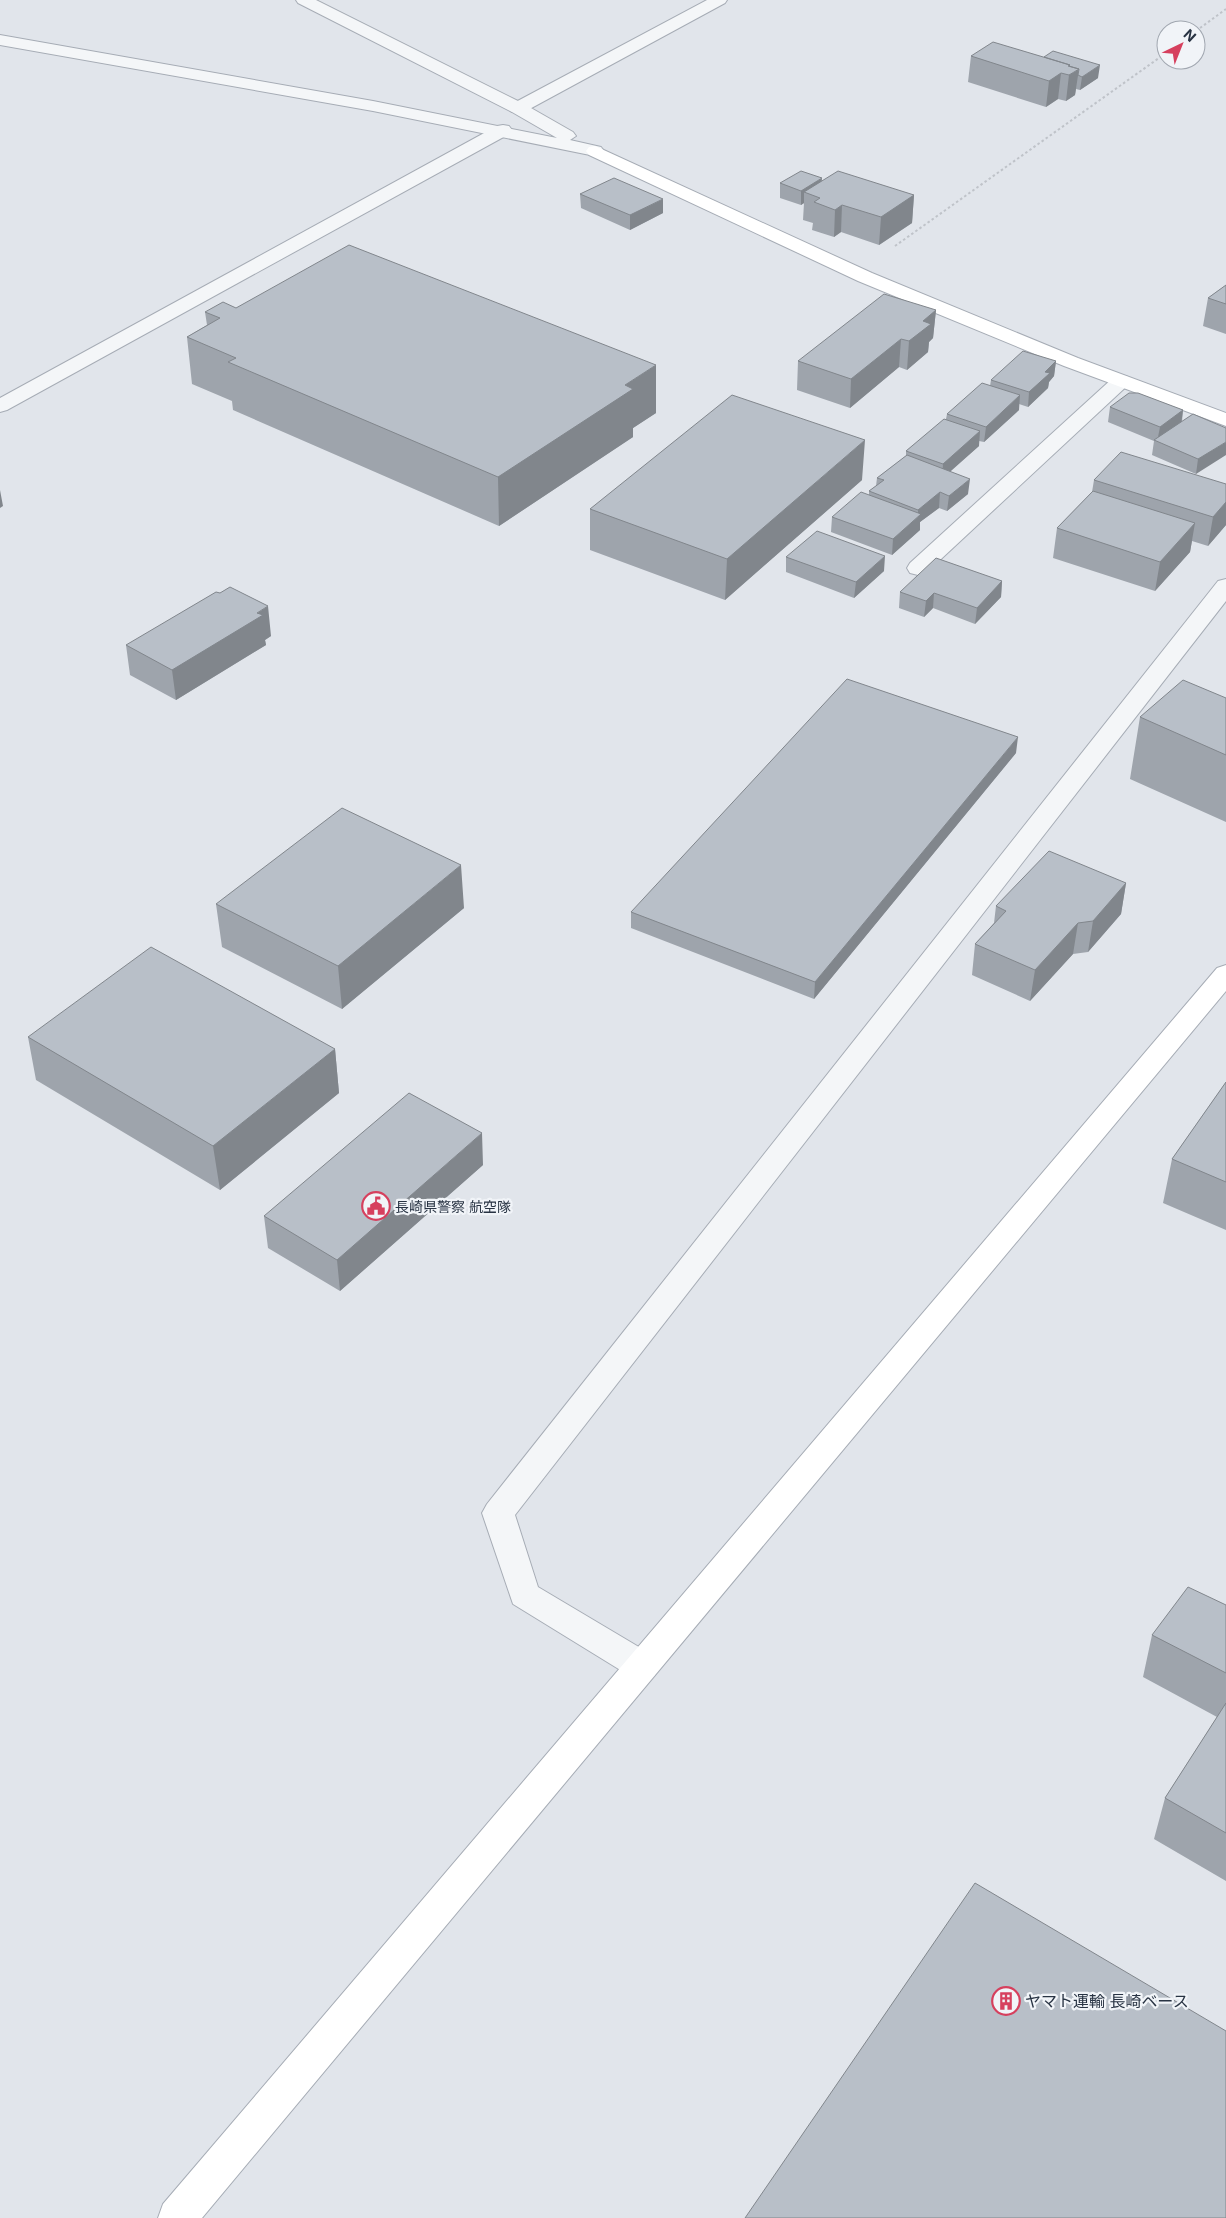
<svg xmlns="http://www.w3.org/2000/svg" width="1226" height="2218" viewBox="0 0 1226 2218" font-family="Inter,'Noto Sans JP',sans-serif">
<rect width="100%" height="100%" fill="#e1e5eb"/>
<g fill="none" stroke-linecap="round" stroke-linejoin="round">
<defs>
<path id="lane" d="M 296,0 L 316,0 L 524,104 L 573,132 L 576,136 L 570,140 L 601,147 L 604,151 L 601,155 L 595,156 L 373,111 L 0,45 L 0,35 L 373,101 L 557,138 L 512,112 L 298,3 Z"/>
<path id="street" d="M 707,0 L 727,0 L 725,3 L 524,112 L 512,112 L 509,108 L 512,104 Z
M 503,125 L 509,126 L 512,130 L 509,134 L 7,410 L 0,412 L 0,398 L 497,126 Z
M 1121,375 L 1128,377 L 1131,381 L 1128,385 L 926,573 L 918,575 L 910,573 L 907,568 L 910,563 L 1114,377 Z
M 1226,579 L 1226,601 L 515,1515 L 538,1587 L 654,1656 L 659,1666 L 654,1676 L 642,1680 L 630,1676 L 513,1604 L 482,1513 L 487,1504 L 1218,581 Z"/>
<path id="secondary" d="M 595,146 L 872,273 L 1078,358 L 1226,413 L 1226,426 L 1064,366 L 858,281 L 589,155 L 586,151 L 589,147 Z
M 1226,965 L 1226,991 L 202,2218 L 158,2218 L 163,2204 L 1217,968 Z"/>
</defs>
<use href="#lane" stroke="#a6acb5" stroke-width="2"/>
<use href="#street" stroke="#a6acb5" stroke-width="2"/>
<use href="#secondary" stroke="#a6acb5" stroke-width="2"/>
<path stroke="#bfc3c9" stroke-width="2" stroke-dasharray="2.5 2.5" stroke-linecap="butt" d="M 1196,31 L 1226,9
M 895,246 L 1166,53"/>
<use href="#lane" fill="#f4f6f8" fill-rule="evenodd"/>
<use href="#street" fill="#f4f6f8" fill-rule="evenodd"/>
<use href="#secondary" fill="#fff" fill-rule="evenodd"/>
</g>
<path fill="#9ea4ac" d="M 971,56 L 1098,78 L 1080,90 L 1076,89 L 1075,95 L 1066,101 L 1058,99 L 1046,107 L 968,82 Z
M 821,181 L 914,195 L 912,223 L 879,245 L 841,232 L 834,237 L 812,230 L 813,223 L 803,220 L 804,203 L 801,205 L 780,198 L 780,183 Z
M 580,194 L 663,213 L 630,230 L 581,208 Z
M 1226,285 L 1226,334 L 1203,326 L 1208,298 Z
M 236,308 L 656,413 L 633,428 L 633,437 L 499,526 L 233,410 L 232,401 L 192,384 L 187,337 L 207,325 L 205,312 Z
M 936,310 L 933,338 L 929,342 L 928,352 L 907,370 L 899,367 L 850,408 L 797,390 L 798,361 Z
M 1056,361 L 1054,376 L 1049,382 L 1048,388 L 1028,407 L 1019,404 L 1019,410 L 984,442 L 979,441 L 979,446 L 950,471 L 968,494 L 947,511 L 939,508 L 920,522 L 920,530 L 892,555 L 831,532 L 832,517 L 869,495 L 869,491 L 876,486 L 877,478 L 906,456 L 906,451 L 946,419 L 947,414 L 990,386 L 991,380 Z
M 1110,407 L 1183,410 L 1182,422 L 1226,428 L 1196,474 L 1152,455 L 1154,441 L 1108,422 Z
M 862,480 L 725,600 L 590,550 L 590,509 Z
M 1094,480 L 1226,484 L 1226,525 L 1208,546 L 1192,541 L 1190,552 L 1155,591 L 1053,558 L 1057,528 L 1092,492 Z
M 786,557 L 884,571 L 854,598 L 786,572 Z
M 1002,581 L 1001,597 L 975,624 L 933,608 L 924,617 L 899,608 L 900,592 Z
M 271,636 L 265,640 L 266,645 L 176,700 L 130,675 L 126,645 Z
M 1226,698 L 1226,822 L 1130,779 L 1140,717 Z
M 1016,753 L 814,999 L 631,928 L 631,912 Z
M 1126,883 L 1121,914 L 1088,952 L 1073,954 L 1030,1001 L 972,975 L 975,944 L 994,923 L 996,906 Z
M 216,904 L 464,908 L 342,1009 L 222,947 Z
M 28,1037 L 335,1049 L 339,1093 L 220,1190 L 36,1080 Z
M 1226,1082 L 1226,1230 L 1163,1203 L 1172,1159 Z
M 483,1165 L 340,1291 L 268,1248 L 264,1216 Z
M 1226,1605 L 1226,1881 L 1154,1839 L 1165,1798 L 1217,1717 L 1143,1677 L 1152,1635 Z"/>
<path fill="#81868c" d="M 1100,65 L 1098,78 L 1080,90 L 1082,77 Z
M 1079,69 L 1075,95 L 1066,101 L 1069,75 Z
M 1061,73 L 1058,99 L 1046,107 L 1049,81 Z
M 822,178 L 821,192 L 804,192 L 804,203 L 801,205 L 801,191 Z
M 914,195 L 912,223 L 879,245 L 881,217 Z
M 663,199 L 663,213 L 630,230 L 630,215 Z
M 842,205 L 841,232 L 834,237 L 835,210 Z
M 936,310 L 933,338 L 929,342 L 928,352 L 907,370 L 909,341 L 923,321 Z
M 901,339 L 899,367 L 850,408 L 851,379 Z
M 1056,361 L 1054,376 L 1049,382 L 1048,388 L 1028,407 L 1029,392 L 1045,372 Z
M 656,365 L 656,413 L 633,428 L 633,437 L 499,526 L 498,477 L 625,385 Z
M 1020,395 L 1019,410 L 984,442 L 986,427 Z
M 1183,410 L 1181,425 L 1157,442 L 1160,427 Z
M 980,431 L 979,446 L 942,479 L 943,464 Z
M 865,440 L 862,480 L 725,600 L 727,559 Z
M 1226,442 L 1226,455 L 1196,474 L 1198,459 Z
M 970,479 L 968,494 L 947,511 L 949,496 Z
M 0,490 L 3,506 L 0,508 Z
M 940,492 L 939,508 L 920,522 L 920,530 L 892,555 L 893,539 L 918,517 L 918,510 Z
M 1226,502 L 1226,525 L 1208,546 L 1213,517 Z
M 1195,523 L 1190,552 L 1155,591 L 1160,562 Z
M 885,556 L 884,571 L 854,598 L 856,582 Z
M 1002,581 L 1001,597 L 975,624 L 977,608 Z
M 934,593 L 933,608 L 924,617 L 926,601 Z
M 268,606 L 271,636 L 265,640 L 266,645 L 176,700 L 172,670 Z
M 1018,737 L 1016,753 L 814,999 L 815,982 Z
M 461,865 L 464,908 L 342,1009 L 338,966 Z
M 1126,883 L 1121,914 L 1088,952 L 1093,921 Z
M 1078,923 L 1073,954 L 1030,1001 L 1035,970 Z
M 335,1049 L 339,1093 L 220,1190 L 213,1146 Z
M 482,1133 L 483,1165 L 340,1291 L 337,1260 Z"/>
<path fill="#b8bfc8" stroke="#81868c" d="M 993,42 L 1070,65 L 1068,66 L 1079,69 L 1069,75 L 1061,73 L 1049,81 L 971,56 Z
M 1053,51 L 1100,65 L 1082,77 L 1078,75 L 1079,69 L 1069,66 L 1070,65 L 1044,57 Z
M 801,171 L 822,178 L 801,191 L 780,183 Z
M 838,171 L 914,195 L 881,217 L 842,205 L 835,210 L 814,202 L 820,198 L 804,192 Z
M 614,178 L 663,199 L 630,215 L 580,194 Z
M 349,245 L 656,365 L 625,385 L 633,389 L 498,477 L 228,362 L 236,358 L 187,337 L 220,318 L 205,312 L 223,302 L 236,308 Z
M 1226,285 L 1226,304 L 1208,298 Z
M 884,294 L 936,310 L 923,321 L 931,324 L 909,341 L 901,339 L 851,379 L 798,361 Z
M 1023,351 L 1056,361 L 1045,372 L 1050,373 L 1029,392 L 991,380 Z
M 982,383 L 1020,395 L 986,427 L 947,414 Z
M 1129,393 L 1138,393 L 1183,410 L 1160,427 L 1110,407 Z
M 732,395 L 865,440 L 727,559 L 590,509 Z
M 1193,414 L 1226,428 L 1226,442 L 1198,459 L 1154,440 Z
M 944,419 L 980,431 L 943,464 L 906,451 Z
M 1121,452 L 1226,484 L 1226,502 L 1213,517 L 1094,480 Z
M 907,455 L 970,479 L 949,496 L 940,492 L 918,510 L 869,491 L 884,480 L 877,478 Z
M 1093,491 L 1195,523 L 1160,562 L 1057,528 Z
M 861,492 L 921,514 L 893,539 L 832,517 Z
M 817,531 L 885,556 L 856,582 L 786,557 Z
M 936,558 L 1002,581 L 977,608 L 934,593 L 926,601 L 900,592 Z
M 230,587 L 268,606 L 257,613 L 263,615 L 172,670 L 126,645 L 216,592 L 220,593 Z
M 847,679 L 1018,737 L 815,982 L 631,912 Z
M 1183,680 L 1226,698 L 1226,755 L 1140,717 Z
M 342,808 L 461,865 L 338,966 L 216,904 Z
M 1049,851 L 1126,883 L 1093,921 L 1078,923 L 1035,970 L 975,944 L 1006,911 L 996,906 Z
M 151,947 L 335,1049 L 213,1146 L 28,1037 Z
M 1226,1082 L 1226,1182 L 1172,1159 Z
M 409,1093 L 482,1133 L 337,1260 L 264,1216 Z
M 1188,1587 L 1226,1605 L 1226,1673 L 1152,1635 Z
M 1226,1703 L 1226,1833 L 1165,1798 Z
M 975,1883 L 1226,2031 L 1226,2218 L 745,2218 Z"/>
<defs>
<symbol id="civic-ring" viewBox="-11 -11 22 22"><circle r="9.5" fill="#f1f4f8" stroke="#d6405e" stroke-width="1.5"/><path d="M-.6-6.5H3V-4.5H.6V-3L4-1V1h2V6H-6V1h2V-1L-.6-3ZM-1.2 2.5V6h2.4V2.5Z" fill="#d6405e"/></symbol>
<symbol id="building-ring" viewBox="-11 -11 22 22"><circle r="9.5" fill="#f1f4f8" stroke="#d6405e" stroke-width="1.5"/><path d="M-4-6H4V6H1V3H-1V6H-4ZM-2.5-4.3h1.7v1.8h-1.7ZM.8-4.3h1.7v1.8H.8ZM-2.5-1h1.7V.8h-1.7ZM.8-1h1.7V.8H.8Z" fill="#d6405e"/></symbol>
</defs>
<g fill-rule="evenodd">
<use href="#civic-ring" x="360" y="1190" width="32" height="32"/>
<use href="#building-ring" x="990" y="1985" width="32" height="32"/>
</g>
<g text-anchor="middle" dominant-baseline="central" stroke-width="4.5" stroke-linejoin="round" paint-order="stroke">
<g font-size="14" fill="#283343" stroke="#f1f4f8" text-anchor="start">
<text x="395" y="1206">長崎県警察 航空隊</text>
</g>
<g font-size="16" fill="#283343" stroke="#f1f4f8" text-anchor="start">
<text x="1025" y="2001">ヤマト運輸 長崎ベース</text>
</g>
</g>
<g transform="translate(1181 45) rotate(43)"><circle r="24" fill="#f1f4f8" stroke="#a1a7b0"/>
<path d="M0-4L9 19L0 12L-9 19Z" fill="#d6405e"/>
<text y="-8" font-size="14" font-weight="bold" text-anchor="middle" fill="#283343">N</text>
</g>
</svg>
